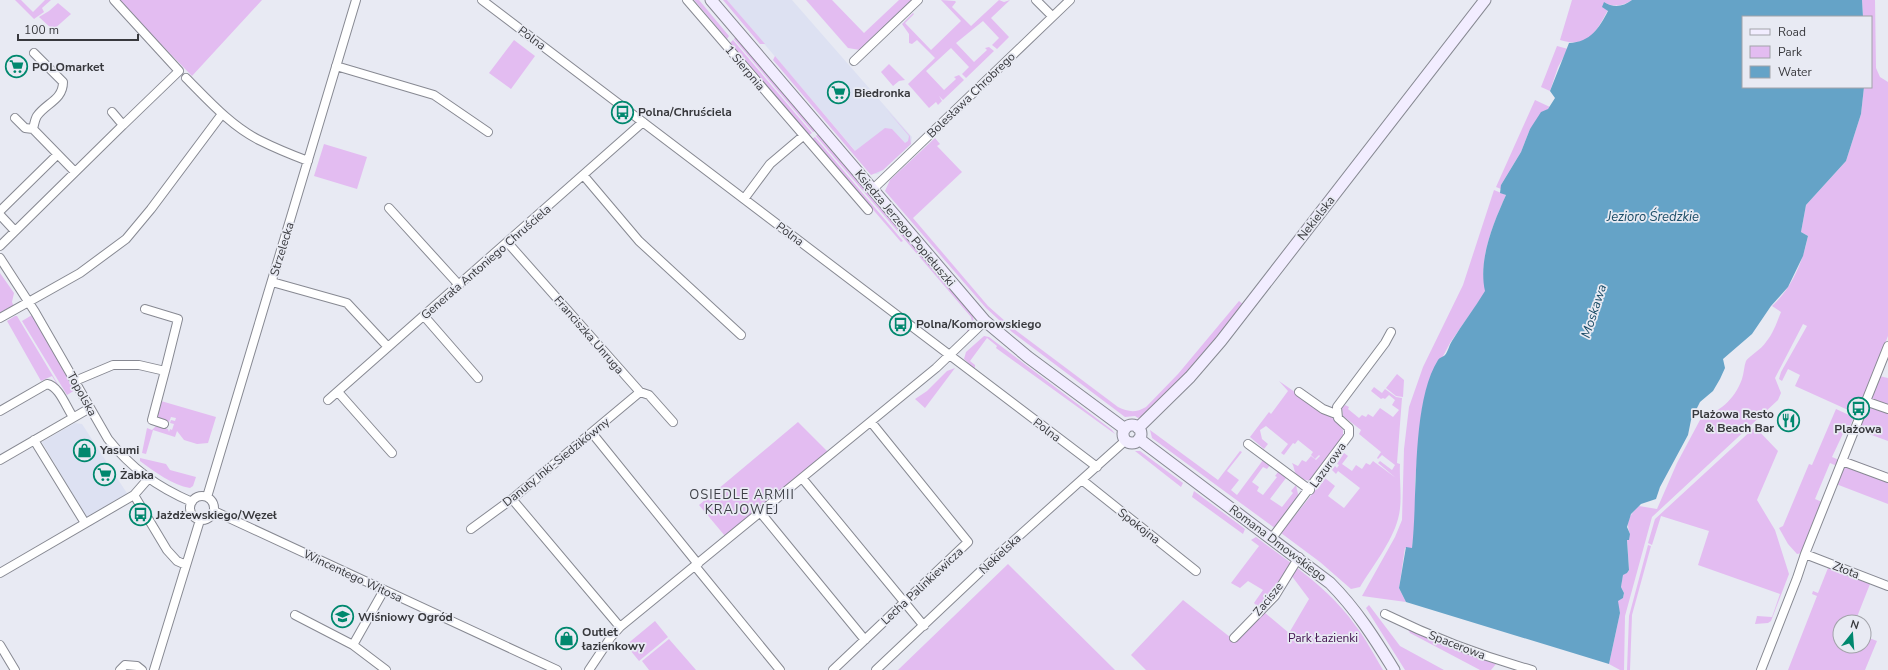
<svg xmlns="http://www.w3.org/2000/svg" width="1888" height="670" viewBox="0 0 1888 670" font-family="'Nunito Sans',sans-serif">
<rect width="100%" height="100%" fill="#e8eaf3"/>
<path fill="#dde1f2" d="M 727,0 L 792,0 L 912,137 L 911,144 L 878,174 L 875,174 Z
M 75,423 L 82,424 L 132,501 L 91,526 L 42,442 Z"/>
<path fill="#e3bcf1" d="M 15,0 L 21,0 L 33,12 L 45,0 L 51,0 L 42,8 L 44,12 L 34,19 Z
M 118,0 L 262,0 L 192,76 Z
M 694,0 L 699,0 L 729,36 L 727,39 Z
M 723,0 L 727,0 L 765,44 L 760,44 Z
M 806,0 L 832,0 L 864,33 L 899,0 L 913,0 L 860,50 L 848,48 Z
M 941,0 L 955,1 L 956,2 L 952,7 L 971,26 L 999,0 L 1004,2 L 1010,0 L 991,18 L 1009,37 L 997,49 L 992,45 L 999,38 L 983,21 L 956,43 L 974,62 L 987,50 L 985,48 L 989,47 L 994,51 L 966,78 L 962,74 L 969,67 L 951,48 L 926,71 L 944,90 L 956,79 L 954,77 L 959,75 L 964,80 L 943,100 L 939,96 L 942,101 L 938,105 L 936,102 L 929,108 L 908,84 L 935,58 L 917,40 L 912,44 L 909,43 L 909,34 L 902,24 L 913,13 L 914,14 L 905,23 L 931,50 L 961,21 Z
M 1572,0 L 1632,0 C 1624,6 1613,8 1604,2 L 1608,10 C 1596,32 1588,49 1560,40 Z
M 1862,0 L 1875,0 L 1876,68 L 1880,77 L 1888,82 L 1888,336 L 1857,414 L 1795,386 L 1800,375 L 1788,369 L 1782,381 L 1779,379 L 1781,372 L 1807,326 L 1803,324 L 1775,378 L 1781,393 L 1778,400 L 1652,517 L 1625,616 L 1624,670 L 1620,670 L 1609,664 L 1620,613 L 1617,601 L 1623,598 L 1624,593 L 1621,587 L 1623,574 L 1627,573 L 1629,570 L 1627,539 L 1630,534 C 1625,522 1630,514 1639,506 L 1657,509 L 1677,463 L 1700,420 C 1719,411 1734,401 1742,379 C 1744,373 1744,366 1746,361 C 1749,356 1762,349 1766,342 C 1773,334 1777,322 1781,312 L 1772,306 C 1792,288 1803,261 1808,236 L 1801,232 L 1806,205 L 1846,161 L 1861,114 L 1864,87 L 1871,87 L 1871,17 L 1863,17 Z
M 58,3 L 71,14 L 53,30 L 39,17 L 49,11 Z
M 736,37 L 815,131 L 813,132 L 734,39 Z
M 514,40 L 535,56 L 511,89 L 489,73 Z
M 733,40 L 812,133 L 809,135 L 730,43 Z
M 1557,46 L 1568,49 L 1558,67 L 1550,91 L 1541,87 Z
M 775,56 L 855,151 L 885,128 L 892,129 L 905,143 L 908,141 L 909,136 L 886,109 L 910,136 L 911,144 L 883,170 L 871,175 L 773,60 Z
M 889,64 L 905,80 L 899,81 L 893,86 L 881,72 Z
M 1535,100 L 1550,107 L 1530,129 L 1521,152 L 1501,185 L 1501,189 L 1496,187 Z
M 818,134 L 973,315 L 974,325 L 968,332 L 967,331 L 972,322 L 971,317 L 816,136 Z
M 815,137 L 903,241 L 901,242 L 812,139 Z
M 935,138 L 940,144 L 937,146 L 962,172 L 913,218 L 988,306 L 1014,329 L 1118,407 C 1128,412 1136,413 1146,407 L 1178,374 L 1239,301 L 1244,305 L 1199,360 L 1146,417 L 1144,415 L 1138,418 L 1135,416 L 1125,417 L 1012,332 L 986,308 L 885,191 L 890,180 Z
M 324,144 L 367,157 L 357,189 L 314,176 Z
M 1494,190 L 1506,195 C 1494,223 1477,260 1486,291 L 1450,343 L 1428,385 L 1422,409 L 1415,481 L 1415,524 L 1412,548 L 1405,548 L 1399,588 L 1406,602 L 1362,596 L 1395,537 L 1402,520 L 1404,449 L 1409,407 L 1423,367 L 1463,285 Z
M 0,273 L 14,293 L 12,302 L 14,307 L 0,315 Z
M 32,315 L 75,390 L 67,395 L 22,321 Z
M 15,316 L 17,316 L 74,411 L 52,376 L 41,381 L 7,321 Z
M 984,336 L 989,337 L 1112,430 L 1115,434 L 996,348 L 997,346 L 987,338 L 970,361 L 975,365 L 975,369 L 964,359 L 966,352 Z
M 955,368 L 925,408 L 915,399 L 927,391 L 947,371 Z
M 1397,374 L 1404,380 L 1403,397 L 1396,396 L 1386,388 Z
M 1879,376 L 1888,378 L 1888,405 L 1870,399 Z
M 1279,381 L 1335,420 L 1343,430 L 1343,437 L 1314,479 C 1307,482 1298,479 1295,472 C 1294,470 1294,466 1292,463 L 1298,466 L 1302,460 L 1306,462 L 1311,456 L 1316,460 L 1320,456 L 1319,455 L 1315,459 L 1311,455 L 1313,452 L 1298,440 L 1295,444 L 1293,443 L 1284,455 L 1281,453 L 1288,444 L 1266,426 L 1260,430 L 1262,439 L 1268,444 L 1264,449 L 1250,437 L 1269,412 L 1271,414 L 1288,391 Z
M 1374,387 L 1382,393 L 1385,389 L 1396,397 L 1402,398 L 1397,463 L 1400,464 C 1399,481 1403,502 1398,519 C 1392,542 1372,567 1360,587 L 1351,589 L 1320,562 L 1281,533 L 1325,478 L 1335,486 L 1328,496 L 1344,508 L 1360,488 L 1338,471 L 1336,474 L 1332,470 L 1335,466 L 1337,468 L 1339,465 L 1337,464 L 1344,453 L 1348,456 L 1342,464 L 1352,471 L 1356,465 L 1362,469 L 1366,463 L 1370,465 L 1373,461 L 1396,478 L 1378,463 L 1380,461 L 1392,470 L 1395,465 L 1382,455 L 1378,459 L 1377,458 L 1381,452 L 1359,434 L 1361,430 L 1343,416 L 1342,408 L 1345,405 L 1349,407 L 1348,409 L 1359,418 L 1362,415 L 1366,417 L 1368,414 L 1373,417 L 1380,408 L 1393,417 L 1399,410 L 1392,405 L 1395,400 L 1389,395 L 1385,399 L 1383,398 L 1381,399 L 1371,391 Z
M 161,401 L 216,417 L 208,443 L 197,444 L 184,440 L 177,431 L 175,437 L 153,430 L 146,454 L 142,453 L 147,428 L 152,430 L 156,426 L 168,429 L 169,432 L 170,429 L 172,430 L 174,424 L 170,423 L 171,420 L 175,421 L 176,418 L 171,417 L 169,422 L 160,419 L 157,416 Z
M 1874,407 L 1888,413 L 1888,441 L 1858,430 L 1867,408 Z
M 1836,409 L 1849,415 L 1853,419 L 1850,426 L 1847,425 L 1832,457 L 1839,460 L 1837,466 L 1830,463 L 1815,499 L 1822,502 L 1802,553 L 1797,554 L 1788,544 L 1779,528 L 1783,526 L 1809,464 L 1812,465 Z
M 798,422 L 828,452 L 725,536 L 699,505 Z
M 1755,427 L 1778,451 L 1757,500 L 1775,530 L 1789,574 L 1771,621 L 1768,623 L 1755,624 L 1757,616 L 1772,617 L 1780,594 L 1698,565 L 1709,531 L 1661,516 L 1652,545 L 1648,543 L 1655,519 Z
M 1150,430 L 1218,480 L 1240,451 L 1242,452 L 1227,471 L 1239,480 L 1231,490 L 1237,495 L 1263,460 L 1270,465 L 1267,469 L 1263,467 L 1252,482 L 1259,487 L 1257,491 L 1263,495 L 1277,477 L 1275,476 L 1278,472 L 1286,478 L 1270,499 L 1282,507 L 1293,493 L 1291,491 L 1296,485 L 1298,494 L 1300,495 L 1276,529 L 1152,438 Z
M 1135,451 L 1140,451 L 1183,483 L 1181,487 Z
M 140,458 L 166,464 L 170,470 L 196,477 L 193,486 L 190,488 C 172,485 155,472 140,461 Z
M 1847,458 L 1888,473 L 1888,504 L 1836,484 Z
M 1194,491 L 1245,529 L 1243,534 L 1192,497 Z
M 1256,537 L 1291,563 L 1275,592 L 1259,608 L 1254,603 L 1263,590 L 1248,581 L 1240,588 L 1231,583 L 1259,546 L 1251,540 Z
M 1648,545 L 1651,546 L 1632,615 L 1630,670 L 1627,670 L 1629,616 Z
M 1008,564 L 1115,670 L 898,670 Z
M 1296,567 C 1318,584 1339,602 1355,625 C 1366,639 1374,655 1383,670 L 1146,670 L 1131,655 L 1183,600 L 1235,641 L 1264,612 L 1289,633 L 1309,599 L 1291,575 Z
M 1828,568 L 1870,584 L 1855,622 L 1840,622 L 1840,646 L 1864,646 L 1864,636 L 1877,641 L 1865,670 L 1788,670 L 1817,596 L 1812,594 L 1813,591 L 1818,593 Z
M 1369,605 L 1400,646 L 1444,670 L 1405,670 L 1366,608 Z
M 655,621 L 668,637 L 639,661 L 626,645 Z
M 1408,629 L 1448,646 L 1496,664 L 1491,670 L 1480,670 L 1410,633 Z
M 669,639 L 696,670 L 649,670 L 642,661 Z"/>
<path fill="#65a3c7" d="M 1632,0 L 1862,0 L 1863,17 L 1743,17 L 1743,87 L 1864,87 L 1861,114 L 1846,161 L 1806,205 L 1801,232 L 1808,236 L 1803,256 L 1788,287 L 1771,306 L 1752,334 L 1723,359 L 1725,368 L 1720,379 L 1713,391 L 1700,402 L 1691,420 L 1688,435 L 1660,487 L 1656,499 L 1641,504 L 1631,514 L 1627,527 L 1630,534 L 1629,540 L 1627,540 L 1629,570 L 1627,573 L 1623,575 L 1621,587 L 1624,593 L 1623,598 L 1618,601 L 1620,613 L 1609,664 L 1406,602 L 1399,588 L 1406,547 L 1412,548 C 1418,497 1411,403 1438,360 C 1440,357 1443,357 1445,355 C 1448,352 1449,345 1452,341 C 1462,324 1475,308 1485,291 C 1478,260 1493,224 1506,195 L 1500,193 L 1501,185 L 1521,152 L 1530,129 L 1541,112 L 1548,109 L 1555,98 L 1550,91 L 1569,43 C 1591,42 1599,28 1608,11 L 1602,7 L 1604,2 C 1613,8 1623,7 1632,0 Z"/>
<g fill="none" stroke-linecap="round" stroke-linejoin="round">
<defs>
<path id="street" d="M 114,0 L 179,71 L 123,125
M 482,0 L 1097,467
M 687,0 L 868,210
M 1036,0 L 1052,16
M 854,61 L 918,0
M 336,66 L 434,95 L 488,132
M 186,78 C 208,100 231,126 259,140 C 275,148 292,155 308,161
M 15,118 L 25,128 L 33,129 L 75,172
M 33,129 C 34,125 35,119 37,116 C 46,103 63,100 63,82 L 34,53
M 584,176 L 639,241 L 741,335
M 872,190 L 1070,0
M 744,199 L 770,164 L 803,136
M 389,208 L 459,285
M 0,211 L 57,155
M 0,215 L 15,231
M 508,243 L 640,392 L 649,395 L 673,422
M 0,246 L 123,125 L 112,112
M 0,258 L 35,312 L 108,439 C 131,468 157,487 192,502
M 272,282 L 347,303 L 388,347
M 424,316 L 478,378
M 0,318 L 80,273 L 126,239 L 151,209 L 222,114
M 75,381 L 113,365 L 139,365 L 165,371 L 178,319 L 145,309
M 338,392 L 392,453
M 1299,392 L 1323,409 L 1336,414
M 328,400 L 643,122
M 1865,401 L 1888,409
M 0,411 L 47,384 C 59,386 66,407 73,417
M 164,424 L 152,420 L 165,371
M 592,433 L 698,564
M 34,440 L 85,523
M 1248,444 L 1310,490
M 0,460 L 90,408
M 1842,461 L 1888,478
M 802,478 L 924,626
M 1082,480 L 1196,571
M 134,495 L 167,550 L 177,561 L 186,565
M190 508a12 12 0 1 1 24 0a12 12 0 1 1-24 0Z
M 207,497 L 356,0
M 512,499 L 620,627
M 214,511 L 557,670
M 760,512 L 865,640
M 471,529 L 512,499 L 640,392
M 1272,538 L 1349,435 L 1349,428 L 1338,418 L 1337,407 L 1385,343 L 1391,332
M 1805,554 L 1888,586
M 695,566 L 780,670
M 0,573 L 134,495 L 148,479
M 384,590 L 353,645 L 386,670
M 1385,614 C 1432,637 1481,656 1532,670
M 295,615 L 353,645
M 1234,638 L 1275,596 L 1299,557
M 0,645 L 15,670
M 120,670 L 125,665 L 137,666 L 142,670
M 154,670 L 200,520
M 589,670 L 611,637 L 620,627 L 936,368 L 985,321
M 833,670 L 968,542 L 871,422
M 876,670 L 1000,553 L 1126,440
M 1761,670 L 1797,578 L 1805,554 L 1888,346"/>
<path id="secondary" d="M 711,0 L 985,321 L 1028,357 L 1125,429
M1123 434a9 9 0 1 1 18 0a9 9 0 1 1-18 0Z
M 1138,428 L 1190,377 L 1221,341 L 1485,0
M 1139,439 L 1330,583 C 1356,609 1375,639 1394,670"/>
</defs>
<use href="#street" stroke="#878992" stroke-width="10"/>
<use href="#secondary" stroke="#878992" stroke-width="13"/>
<use href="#street" stroke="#fff" stroke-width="8"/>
<use href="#secondary" stroke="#f2edff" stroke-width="11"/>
</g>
<defs>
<symbol id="supermarket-ring" viewBox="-11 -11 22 22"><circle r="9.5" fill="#e8eaf3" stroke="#00886e" stroke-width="1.5"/><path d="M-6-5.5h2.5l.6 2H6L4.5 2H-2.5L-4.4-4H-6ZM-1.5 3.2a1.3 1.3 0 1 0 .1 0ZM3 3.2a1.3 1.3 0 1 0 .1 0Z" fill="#00886e"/></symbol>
<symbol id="bus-ring" viewBox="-11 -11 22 22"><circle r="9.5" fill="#e8eaf3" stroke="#00886e" stroke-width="1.5"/><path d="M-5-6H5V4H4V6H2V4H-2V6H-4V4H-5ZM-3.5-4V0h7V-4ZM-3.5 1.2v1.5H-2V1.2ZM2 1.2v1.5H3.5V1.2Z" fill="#00886e"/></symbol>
<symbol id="restaurant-ring" viewBox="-11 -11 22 22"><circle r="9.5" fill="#e8eaf3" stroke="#00886e" stroke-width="1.5"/><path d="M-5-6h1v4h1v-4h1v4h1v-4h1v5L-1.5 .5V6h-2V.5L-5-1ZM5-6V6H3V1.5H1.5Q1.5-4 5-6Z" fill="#00886e"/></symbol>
<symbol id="shop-ring" viewBox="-11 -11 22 22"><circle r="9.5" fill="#e8eaf3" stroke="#00886e" stroke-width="1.5"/><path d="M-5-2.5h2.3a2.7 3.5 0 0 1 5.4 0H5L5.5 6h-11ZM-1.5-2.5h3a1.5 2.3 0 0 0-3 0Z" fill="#00886e"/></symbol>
<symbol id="school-ring" viewBox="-11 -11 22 22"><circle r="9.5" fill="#e8eaf3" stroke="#00886e" stroke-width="1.5"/><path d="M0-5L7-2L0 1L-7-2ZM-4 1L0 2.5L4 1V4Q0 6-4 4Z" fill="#00886e"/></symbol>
</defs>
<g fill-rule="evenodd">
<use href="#supermarket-ring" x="4" y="54" width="25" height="25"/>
<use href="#supermarket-ring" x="826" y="80" width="25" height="25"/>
<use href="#bus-ring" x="610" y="100" width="25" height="25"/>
<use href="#bus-ring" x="888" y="312" width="25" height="25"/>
<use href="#bus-ring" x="1846" y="396" width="25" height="25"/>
<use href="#restaurant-ring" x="1776" y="408" width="25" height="25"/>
<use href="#shop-ring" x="72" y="438" width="25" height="25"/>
<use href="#supermarket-ring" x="92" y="462" width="25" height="25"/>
<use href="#bus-ring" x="128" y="502" width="25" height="25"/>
<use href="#school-ring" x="330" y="604" width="25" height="25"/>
<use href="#shop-ring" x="554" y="626" width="25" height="25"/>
</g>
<g text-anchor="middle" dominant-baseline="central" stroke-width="3.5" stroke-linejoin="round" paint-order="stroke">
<g font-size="12" fill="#38393d" stroke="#e8eaf3">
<text transform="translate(532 38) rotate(37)">Polna</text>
<text transform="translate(745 68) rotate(50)">1 Sierpnia</text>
<text transform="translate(971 95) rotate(-44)">Bolesława Chrobrego</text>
<text transform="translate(1316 218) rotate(-52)">Nekielska</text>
<text transform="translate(905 228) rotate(50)">Księdza Jerzego Popiełuszki</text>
<text transform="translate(790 234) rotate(37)">Polna</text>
<text transform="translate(282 249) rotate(-73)">Strzelecka</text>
<text transform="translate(486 262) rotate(-41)">Generała Antoniego Chruściela</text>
<text transform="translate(589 335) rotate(49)">Franciszka Unruga</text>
<text transform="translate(82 394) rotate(61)">Topolska</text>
<text transform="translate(1047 430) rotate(37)">Polna</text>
<text transform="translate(556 462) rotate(-39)">Danuty Inki-Siedzikówny</text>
<text transform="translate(1328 465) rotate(-54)">Lazurowa</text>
<text transform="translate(1139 526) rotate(38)">Spokojna</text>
<text transform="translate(1278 543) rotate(37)">Romana Dmowskiego</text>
<text transform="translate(1000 554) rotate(-43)">Nekielska</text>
<text transform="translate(1846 570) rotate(21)">Złota</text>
<text transform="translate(353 576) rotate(25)">Wincentego Witosa</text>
<text transform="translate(922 586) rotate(-43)">Lecha Palinkiewicza</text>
<text transform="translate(1268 599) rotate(-51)">Zacisze</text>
<text transform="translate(1457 645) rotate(21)">Spacerowa</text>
</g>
<g font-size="12" font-weight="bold" fill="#38393d" stroke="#e8eaf3" text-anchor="start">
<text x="32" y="67">POLOmarket</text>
<text x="854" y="93">Biedronka</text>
<text x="638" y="112">Polna/Chruściela</text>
<text x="916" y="324">Polna/Komorowskiego</text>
<text x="1774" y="414" text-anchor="end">Plażowa Resto<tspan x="1774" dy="14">&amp; Beach Bar</tspan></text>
<text x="1858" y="429" text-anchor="middle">Plażowa</text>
<text x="100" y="450">Yasumi</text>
<text x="120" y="475">Żabka</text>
<text x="156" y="515">Jażdżewskiego/Węzeł</text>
<text x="358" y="617">Wiśniowy Ogród</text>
<text x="582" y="632">Outlet<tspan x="582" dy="14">łazienkowy</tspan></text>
</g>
<g font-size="12" fill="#40104e" stroke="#e8eaf3">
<text x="1323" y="638">Park Łazienki</text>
</g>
<g font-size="13" font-style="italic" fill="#194b65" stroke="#e8eaf3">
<text x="1653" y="217">Jezioro Średzkie</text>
<text transform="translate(1594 311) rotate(-72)">Moskawa</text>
</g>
<g font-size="13" letter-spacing="1" fill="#3d3f46" stroke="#e8eaf3">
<text x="742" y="495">OSIEDLE ARMII<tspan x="742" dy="15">KRAJOWEJ</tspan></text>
</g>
</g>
<rect x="1742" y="16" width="130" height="72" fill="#e8eaf3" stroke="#a2a3aa"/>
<rect x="1750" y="29" width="20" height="6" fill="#f2edff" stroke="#a2a3aa"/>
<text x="1778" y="36" font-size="12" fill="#38393d">Road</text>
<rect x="1750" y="46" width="20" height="12" fill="#e3bcf1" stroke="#a2a3aa"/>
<text x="1778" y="56" font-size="12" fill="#38393d">Park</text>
<rect x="1750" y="66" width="20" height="12" fill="#65a3c7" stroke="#a2a3aa"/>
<text x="1778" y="76" font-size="12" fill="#38393d">Water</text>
<g transform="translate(1852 634) rotate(17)"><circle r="19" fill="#e8eaf3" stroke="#a2a3aa"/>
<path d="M0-3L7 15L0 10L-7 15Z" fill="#00886e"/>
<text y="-6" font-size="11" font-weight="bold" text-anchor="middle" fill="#38393d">N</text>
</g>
<path d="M18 34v6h120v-6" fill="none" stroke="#38393d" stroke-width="2"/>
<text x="24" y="34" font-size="12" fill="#38393d" stroke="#e8eaf3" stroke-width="3" paint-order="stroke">100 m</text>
</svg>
